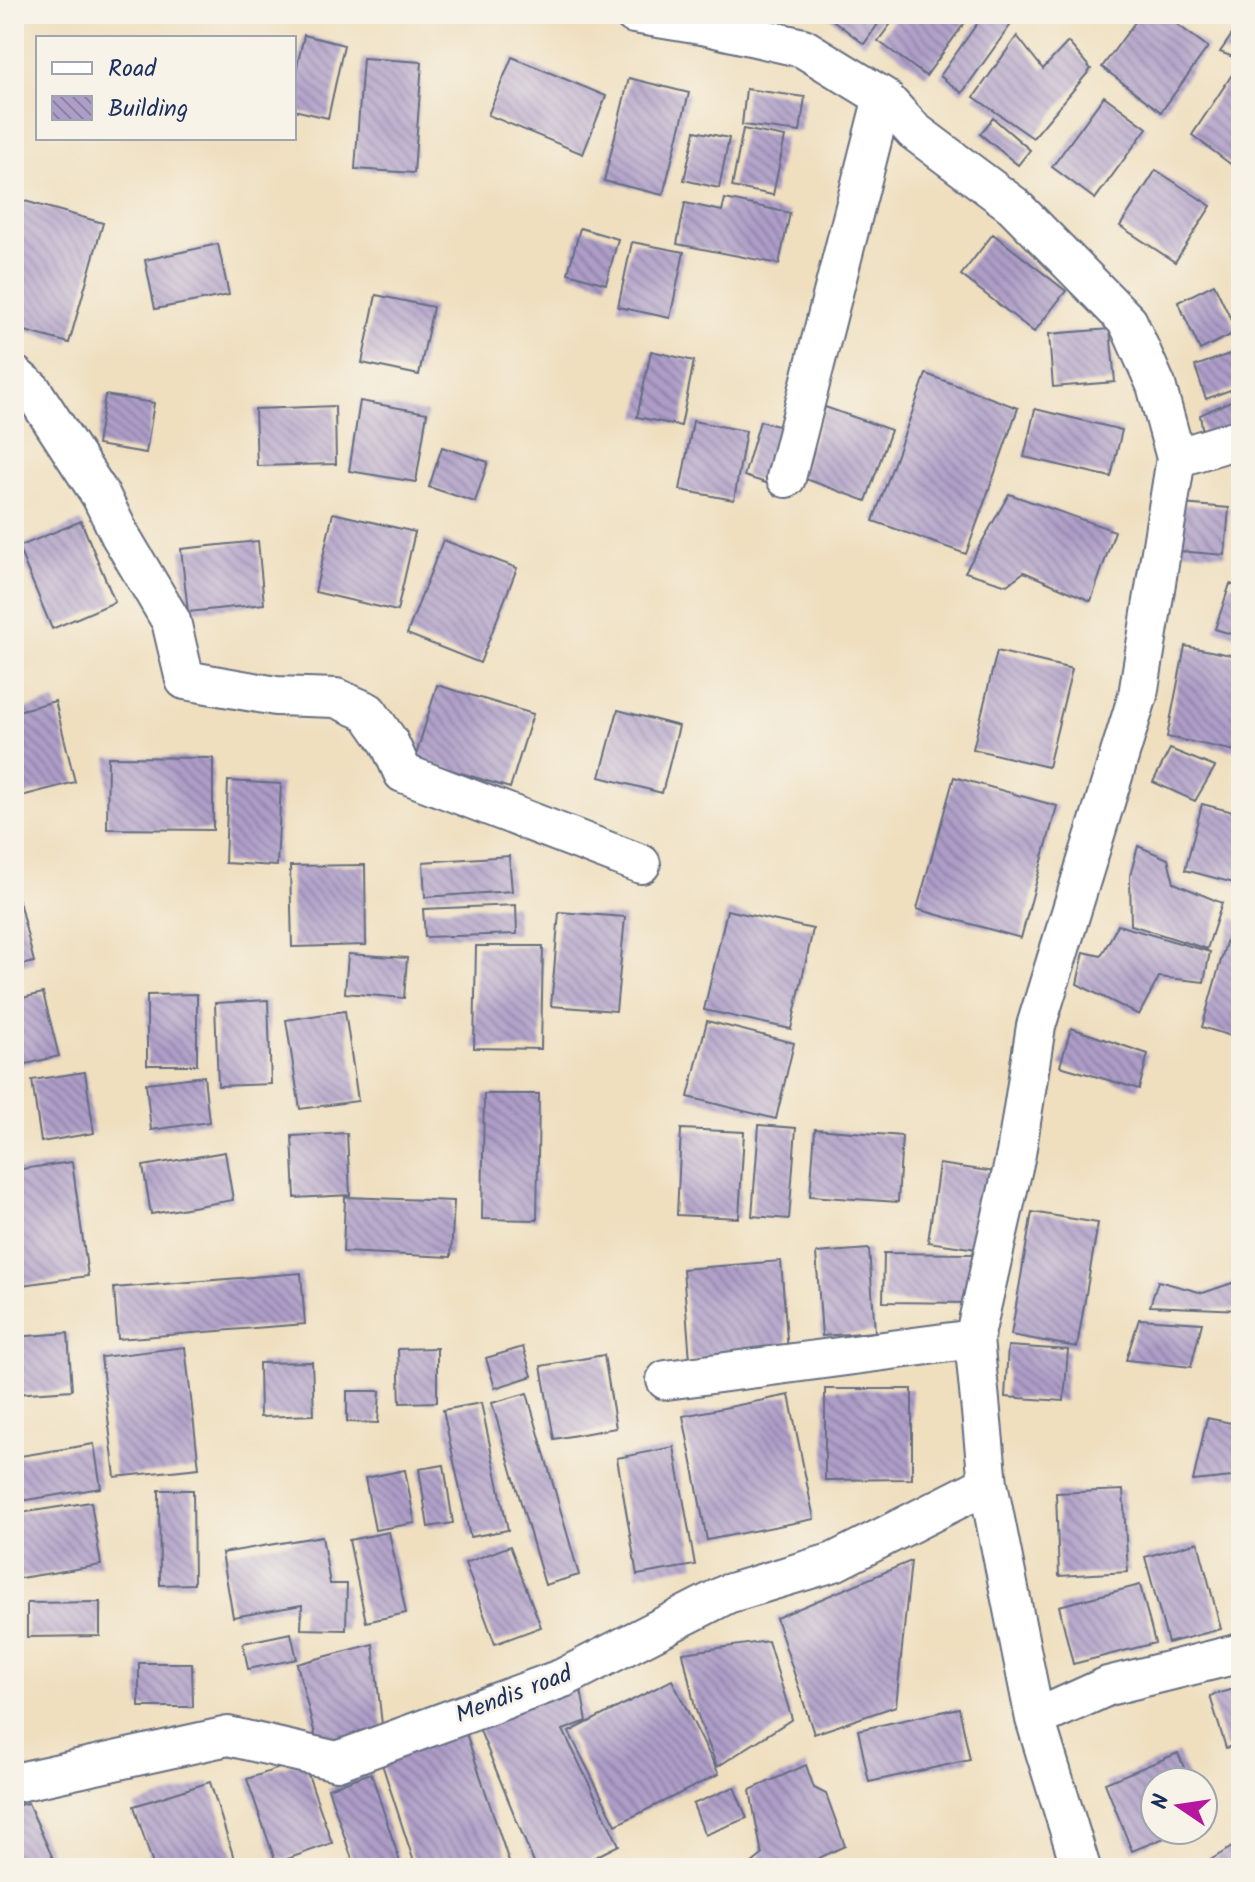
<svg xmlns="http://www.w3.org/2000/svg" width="1255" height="1882" viewBox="0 0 1255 1882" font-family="Kalam,sans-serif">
<defs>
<pattern id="building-back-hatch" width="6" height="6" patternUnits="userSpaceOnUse" patternTransform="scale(2)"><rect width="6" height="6" fill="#ad9dc7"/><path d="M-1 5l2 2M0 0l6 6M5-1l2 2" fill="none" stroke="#8c80a5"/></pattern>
</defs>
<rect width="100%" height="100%" fill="#f7f3e8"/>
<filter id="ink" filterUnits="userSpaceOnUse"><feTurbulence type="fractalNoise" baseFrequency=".0125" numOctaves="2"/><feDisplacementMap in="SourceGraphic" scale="16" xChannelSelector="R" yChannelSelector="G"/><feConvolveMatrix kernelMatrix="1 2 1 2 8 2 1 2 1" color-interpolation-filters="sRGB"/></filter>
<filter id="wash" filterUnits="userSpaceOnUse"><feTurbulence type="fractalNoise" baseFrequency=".006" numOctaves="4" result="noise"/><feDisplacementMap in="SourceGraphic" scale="32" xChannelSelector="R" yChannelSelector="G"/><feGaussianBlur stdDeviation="1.8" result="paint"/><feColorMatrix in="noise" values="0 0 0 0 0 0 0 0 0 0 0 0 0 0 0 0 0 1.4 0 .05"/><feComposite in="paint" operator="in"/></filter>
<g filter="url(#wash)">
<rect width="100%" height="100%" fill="#efdfbf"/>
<g id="blocks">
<path fill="url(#building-back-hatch)" d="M 825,14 L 885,14 L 864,44 Z
M 898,14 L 971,14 L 926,76 L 878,41 Z
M 984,14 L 1005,14 L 1014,20 L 962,93 L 940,76 Z
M 1141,14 L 1163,14 L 1208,47 L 1161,112 L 1102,67 Z
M 1241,22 L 1241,60 L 1220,52 Z
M 304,35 L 344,45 L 328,118 L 294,110 L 294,80 Z
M 1017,36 L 1043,69 L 1068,42 L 1091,69 L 1033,138 L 974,97 Z
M 512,57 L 606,96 L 583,154 L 488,115 Z
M 363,58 L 422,62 L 414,173 L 355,169 Z
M 1241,61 L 1241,172 L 1192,135 Z
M 629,78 L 689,93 L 663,195 L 604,181 Z
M 746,89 L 805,97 L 800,132 L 742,125 Z
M 1104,96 L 1147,128 L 1095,199 L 1052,167 Z
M 993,118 L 1030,150 L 1018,165 L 980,134 Z
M 743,129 L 785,137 L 773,195 L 732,187 Z
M 695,131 L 729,138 L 719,188 L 684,180 Z
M 1156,170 L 1211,206 L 1175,262 L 1120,226 Z
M 14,198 L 103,223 L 69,343 L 14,328 Z
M 725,199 L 790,213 L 779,264 L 677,244 L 685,203 L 722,211 Z
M 580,228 L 618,239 L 606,284 L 568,273 Z
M 993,234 L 1066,291 L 1034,332 L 961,275 Z
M 632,242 L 684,252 L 670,318 L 618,307 Z
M 218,244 L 229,295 L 155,309 L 145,260 Z
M 1214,284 L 1237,332 L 1200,350 L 1178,302 Z
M 376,295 L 433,307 L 419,375 L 362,363 Z
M 1110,329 L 1115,382 L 1053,387 L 1049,334 Z
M 1241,350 L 1241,386 L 1206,399 L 1195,366 Z
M 651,351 L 694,361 L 681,426 L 637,417 Z
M 926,374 L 1018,408 L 966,554 L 873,521 Z
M 105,395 L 154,403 L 146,453 L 97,445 Z
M 1241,396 L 1241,430 L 1205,445 L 1200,415 Z
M 360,401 L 427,413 L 416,482 L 349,471 Z
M 335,406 L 336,464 L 257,466 L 255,409 Z
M 825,407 L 891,430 L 866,501 L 800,477 Z
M 1035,409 L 1122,430 L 1111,477 L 1024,457 Z
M 693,421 L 746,431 L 734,500 L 680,490 Z
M 760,421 L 785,428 L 769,484 L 744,476 Z
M 442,447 L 488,462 L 475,502 L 429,487 Z
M 1241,447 L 1241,502 L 1240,503 L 1228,450 Z
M 1009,494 L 1115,531 L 1091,601 L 1024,572 L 1007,585 L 965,572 Z
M 1182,504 L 1229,508 L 1225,555 L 1178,551 Z
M 333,513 L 415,532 L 397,611 L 315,592 Z
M 81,521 L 115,602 L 52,629 L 18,547 Z
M 443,540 L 517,568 L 480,663 L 407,634 Z
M 258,541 L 264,604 L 188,612 L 181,549 Z
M 1230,584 L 1241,587 L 1241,637 L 1215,629 Z
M 1185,646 L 1241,657 L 1241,752 L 1167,737 Z
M 997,651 L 1072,669 L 1048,767 L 973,749 Z
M 437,685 L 533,714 L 510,788 L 415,759 Z
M 55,701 L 75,782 L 14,798 L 14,712 Z
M 618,710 L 679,726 L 662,793 L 600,777 Z
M 1170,749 L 1215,767 L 1195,801 L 1153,782 Z
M 108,757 L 213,758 L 213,830 L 107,829 Z
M 954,777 L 1057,806 L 1021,938 L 917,909 Z
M 228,781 L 281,784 L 277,866 L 225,863 Z
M 1202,804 L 1241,814 L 1241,885 L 1185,870 Z
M 1138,846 L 1168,859 L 1174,883 L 1222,903 L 1207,949 L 1131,925 L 1130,876 Z
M 509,856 L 512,891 L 425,897 L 423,862 Z
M 365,865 L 366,945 L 292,947 L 290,866 Z
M 14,881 L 34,962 L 14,967 Z
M 516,905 L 517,934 L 425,937 L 423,909 Z
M 727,910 L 813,929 L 791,1029 L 704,1010 Z
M 559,912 L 625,917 L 616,1011 L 551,1006 Z
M 1233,918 L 1241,920 L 1241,1039 L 1202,1027 Z
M 1118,925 L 1210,952 L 1204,982 L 1159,977 L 1139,1015 L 1077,984 L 1084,952 L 1101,956 Z
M 476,946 L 543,946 L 541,1049 L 474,1048 Z
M 348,954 L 407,958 L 404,998 L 345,993 Z
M 43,993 L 59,1056 L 14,1067 L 14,1000 Z
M 197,994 L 197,1065 L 147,1065 L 147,995 Z
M 268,1000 L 271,1084 L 218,1086 L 215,1003 Z
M 345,1011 L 358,1101 L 300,1109 L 286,1020 Z
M 707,1021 L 794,1043 L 776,1119 L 688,1097 Z
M 1071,1028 L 1148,1054 L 1139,1089 L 1060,1066 Z
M 85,1072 L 94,1133 L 41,1142 L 32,1080 Z
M 204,1076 L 209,1122 L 151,1130 L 146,1083 Z
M 484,1094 L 539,1094 L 537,1220 L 482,1219 Z
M 759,1125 L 796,1128 L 789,1219 L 752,1216 Z
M 681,1129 L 744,1132 L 739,1218 L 677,1215 Z
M 815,1129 L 902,1136 L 898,1202 L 810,1196 Z
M 347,1133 L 350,1195 L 295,1198 L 292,1136 Z
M 225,1152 L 233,1200 L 151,1214 L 143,1166 Z
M 72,1162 L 88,1276 L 14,1286 L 14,1170 Z
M 939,1164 L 996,1172 L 985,1250 L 928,1242 Z
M 345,1197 L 454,1201 L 451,1257 L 343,1252 Z
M 1032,1212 L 1098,1223 L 1077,1347 L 1011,1335 Z
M 869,1249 L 875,1332 L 822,1336 L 816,1253 Z
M 884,1253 L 972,1254 L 972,1303 L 883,1302 Z
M 781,1261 L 788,1352 L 690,1360 L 683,1269 Z
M 301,1273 L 305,1324 L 118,1339 L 114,1288 Z
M 1241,1280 L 1241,1310 L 1150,1306 L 1158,1281 L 1203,1293 Z
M 1139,1319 L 1202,1323 L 1191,1367 L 1126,1360 Z
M 68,1333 L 72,1390 L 14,1394 L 14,1337 Z
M 1008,1346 L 1068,1350 L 1064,1401 L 1005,1397 Z
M 185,1347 L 199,1468 L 115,1477 L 101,1357 Z
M 523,1347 L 532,1376 L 495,1388 L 486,1358 Z
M 437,1348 L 437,1402 L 400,1403 L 398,1349 Z
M 604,1355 L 616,1428 L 554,1439 L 541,1366 Z
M 312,1362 L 314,1415 L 260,1417 L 259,1363 Z
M 825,1389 L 912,1389 L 912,1479 L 825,1480 Z
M 347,1391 L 380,1391 L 378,1423 L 347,1422 Z
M 527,1393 L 579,1575 L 545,1585 L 492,1403 Z
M 789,1395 L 814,1519 L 707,1540 L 683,1416 Z
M 481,1403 L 508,1530 L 470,1537 L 443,1410 Z
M 1207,1418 L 1241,1425 L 1241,1476 L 1193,1481 Z
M 94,1444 L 101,1488 L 14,1502 L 14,1457 Z
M 674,1447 L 695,1565 L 637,1575 L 617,1458 Z
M 444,1465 L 453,1523 L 428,1527 L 419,1469 Z
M 405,1470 L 415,1523 L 375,1530 L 365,1478 Z
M 159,1490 L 193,1490 L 194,1584 L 160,1585 Z
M 1123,1490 L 1128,1572 L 1059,1576 L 1056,1493 Z
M 91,1502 L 101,1565 L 14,1579 L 14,1514 Z
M 389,1532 L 406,1613 L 366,1622 L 349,1540 Z
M 322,1536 L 330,1584 L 347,1584 L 346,1630 L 301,1629 L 302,1605 L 233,1617 L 222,1553 Z
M 1198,1542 L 1221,1629 L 1168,1643 L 1145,1557 Z
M 510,1546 L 541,1627 L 495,1644 L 465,1563 Z
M 911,1561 L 896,1706 L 814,1734 L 776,1618 Z
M 1140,1585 L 1155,1643 L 1073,1664 L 1059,1606 Z
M 100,1602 L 100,1636 L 27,1637 L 27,1603 Z
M 291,1633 L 297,1659 L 248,1669 L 243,1643 Z
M 14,1640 L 23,1696 L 14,1697 Z
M 768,1641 L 792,1719 L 717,1767 L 695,1708 L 683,1653 Z
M 373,1644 L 383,1734 L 319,1750 L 297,1664 Z
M 139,1663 L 192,1663 L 193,1707 L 139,1707 Z
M 672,1680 L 719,1774 L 616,1825 L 569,1732 Z
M 580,1685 L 587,1721 L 563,1730 L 619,1845 L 573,1868 L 536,1868 L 474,1716 Z
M 1241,1687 L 1241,1743 L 1226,1748 L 1210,1696 Z
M 959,1708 L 970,1760 L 869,1782 L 858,1730 Z
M 465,1730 L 511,1868 L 416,1868 L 380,1758 Z
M 1178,1753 L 1190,1782 L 1155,1782 L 1155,1830 L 1184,1830 L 1132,1851 L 1105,1783 Z
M 303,1760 L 332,1843 L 276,1863 L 247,1779 Z
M 806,1765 L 814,1788 L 826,1794 L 845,1846 L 798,1868 L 746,1868 L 762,1855 L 750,1790 Z
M 371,1773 L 402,1868 L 355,1868 L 328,1788 Z
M 210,1782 L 237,1868 L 154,1868 L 134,1806 Z
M 734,1787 L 747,1818 L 705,1835 L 693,1804 Z
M 28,1803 L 55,1863 L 14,1868 L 14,1806 Z
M 1232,1847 L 1241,1861 L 1241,1868 L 1197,1868 Z"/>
</g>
</g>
<g filter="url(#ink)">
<use href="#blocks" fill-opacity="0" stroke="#656d80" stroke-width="2"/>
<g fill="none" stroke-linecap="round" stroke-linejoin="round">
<defs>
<path id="street" d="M 634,14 L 707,26 L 803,48 L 883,97 L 914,131 L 1013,205 L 1128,322 L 1156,385 L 1176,458 L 1138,695 L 1036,1026 L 1016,1154 L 974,1339 L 988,1484 L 1035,1719 L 1081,1868
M 14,375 L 32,390 L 101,496 L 120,535 L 171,621 L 185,680 L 276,696 L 336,698 L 368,712 L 389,742 L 403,773 L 641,864
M 1176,458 L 1241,438
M 786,478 L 883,97
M 666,1380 L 974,1339
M 1035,1719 L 1108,1686 L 1241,1653
M 14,1783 L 228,1736 L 337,1761 L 563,1678 L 727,1594 L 834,1562 L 988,1484"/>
</defs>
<use href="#street" stroke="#656d80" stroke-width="42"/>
<use href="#street" stroke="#fff" stroke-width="38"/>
</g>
</g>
<g text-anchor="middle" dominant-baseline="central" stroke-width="6" stroke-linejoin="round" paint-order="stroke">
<g font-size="24" fill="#1b2f5e" stroke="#f7f3e8">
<text transform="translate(514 1695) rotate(-21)">Mendis road</text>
</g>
</g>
<rect width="1255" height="1882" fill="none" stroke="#f7f3e8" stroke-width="48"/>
<rect x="36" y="36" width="260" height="104" fill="#f7f3e8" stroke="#9fa5b1" stroke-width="2"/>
<rect x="52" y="62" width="40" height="12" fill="#ffffff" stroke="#9fa5b1" stroke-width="2"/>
<text x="108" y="76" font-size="24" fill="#1b2f5e">Road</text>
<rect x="52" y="96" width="40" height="24" fill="url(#building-back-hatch)" stroke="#9fa5b1" stroke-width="2"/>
<text x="108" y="116" font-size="24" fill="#1b2f5e">Building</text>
<g transform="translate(1179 1806) rotate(283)"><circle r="38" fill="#f7f3e8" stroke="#9fa5b1" stroke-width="2"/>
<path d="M0-6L14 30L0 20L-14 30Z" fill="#b5179e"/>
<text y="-12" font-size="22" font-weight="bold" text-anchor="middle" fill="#1b2f5e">N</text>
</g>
</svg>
